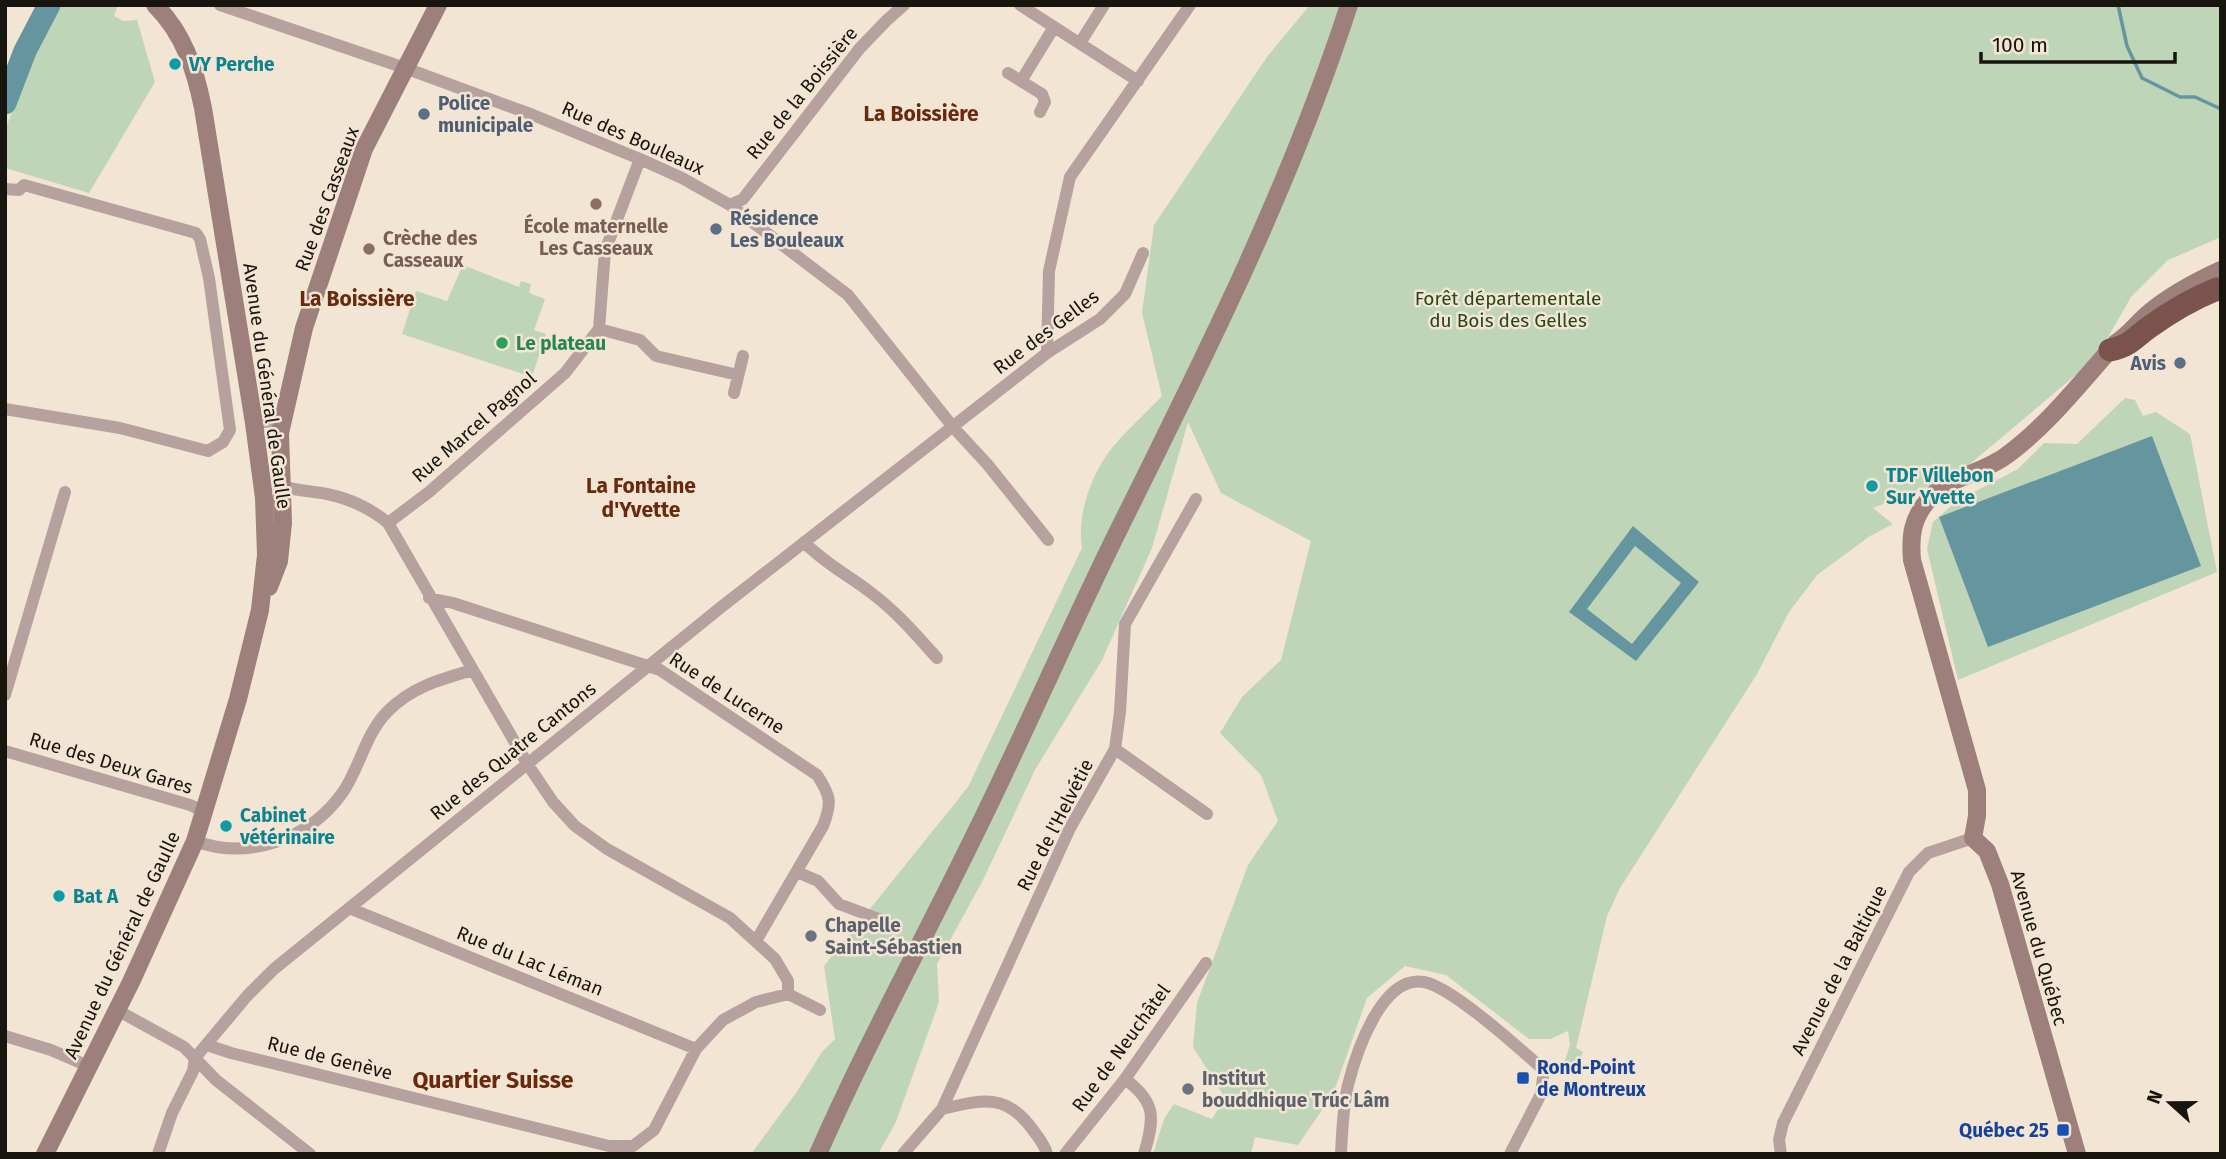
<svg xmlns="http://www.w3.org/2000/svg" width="2226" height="1159" viewBox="0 0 2226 1159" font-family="'Fira Sans',sans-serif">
<rect width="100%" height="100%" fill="#f2e5d4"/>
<path fill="#bed5b7" d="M 54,5 L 118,5 L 114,16 L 123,21 L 137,20 L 155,82 L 89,193 L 5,168 L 5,130 Z
M 1310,5 L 2221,5 L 2221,237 L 2168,260 L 2131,297 L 2096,358 L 1964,469 L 1929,486 L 1873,508 L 1893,524 L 1870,536 L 1817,575 L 1789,612 L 1757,674 L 1620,888 L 1607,916 L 1576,1048 L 1583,1052 L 1575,1070 L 1564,1063 L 1570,1045 L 1568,1031 L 1550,1039 L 1529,1039 L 1446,975 L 1405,966 L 1367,998 L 1333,1094 L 1298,1145 L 1255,1137 L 1251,1154 L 1153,1154 L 1164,1119 L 1174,1104 L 1212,1119 L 1225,1098 L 1193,1047 L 1197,1003 L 1248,865 L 1278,821 L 1261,775 L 1220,733 L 1242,697 L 1281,660 L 1311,541 L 1221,493 L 1188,422 L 1152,548 L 1102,660 L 1035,770 L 983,880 L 937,964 L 939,1002 L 896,1122 L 878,1154 L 751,1154 L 796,1093 L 822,1052 L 835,1039 L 824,966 L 968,787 L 1082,548 C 1077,517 1089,482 1106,456 C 1119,437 1145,414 1162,396 L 1142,313 L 1154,225 L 1267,57 Z
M 463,265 L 519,287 L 521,281 L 531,284 L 529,293 L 545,299 L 534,330 L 546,334 L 532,377 L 402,334 L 416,291 L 447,301 Z
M 2125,398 L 2135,400 L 2143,416 L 2156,412 L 2190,434 L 2217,572 L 1958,680 L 1927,549 L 1933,522 L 1957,501 L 2018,469 L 2044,443 L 2077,444 Z"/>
<path fill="#6596a0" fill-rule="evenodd" d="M 2152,436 L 2201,566 L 1988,647 L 1939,517 Z
M 1633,526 L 1699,582 L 1636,661 L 1569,612 ZM 1635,546 L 1681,583 L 1632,644 L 1587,609 Z"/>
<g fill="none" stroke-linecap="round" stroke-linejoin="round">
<path stroke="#6596a0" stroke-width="3.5" d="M 2118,5 L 2127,46 L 2142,78 L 2180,97 L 2195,97 L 2221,109"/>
<path stroke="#6596a0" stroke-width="23" d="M 5,103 L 25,51 L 49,5"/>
<path stroke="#b6a19e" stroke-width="12" d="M 220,5 L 405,68 L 533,115 L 640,159 L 682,178 L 730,205 L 848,295 L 953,427 L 988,465 L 1048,540
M 1020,5 L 1138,81
M 1080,43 L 1104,5
M 1008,73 L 1042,94 L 1045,102 L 1040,112
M 1021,81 L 1054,27
M 5,189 L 19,190 L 24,185 L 196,233 L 200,239 L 209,278 L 230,430 L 223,442 L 208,451 L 120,428 L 5,409
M 730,205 L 743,199 L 860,48 L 887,20 L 904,5
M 599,329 L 640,340 L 656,356 L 738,375
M 1047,353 L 1049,271 L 1070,177 L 1190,5
M 734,393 L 743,356
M 254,423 L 273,421 L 284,417
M 282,486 C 297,491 311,491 327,494 C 348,498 372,509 388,523 L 528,765 L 553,802 L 575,826 L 607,849 L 730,918 L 775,959 L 788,981 L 788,994 L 820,1010
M 388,523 L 429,492 L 565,373 L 599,329 L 605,251 L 640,159
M 804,542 C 824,563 848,575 870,592 C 896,611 916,635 937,658
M 429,598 L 453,603 L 660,670 L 817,775 C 831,796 832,803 823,826 L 756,941
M 5,695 L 65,492
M 1115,749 L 1207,814
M 5,751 L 190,805 L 205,812
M 195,841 C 249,861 310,839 343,792 C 360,767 365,735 387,712 C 411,687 441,679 473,670
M 797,872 L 818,881 L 839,904 L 887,922
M 349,908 L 696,1049
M 117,1010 L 184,1047 L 216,1080 L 310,1154
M 5,1036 L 51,1050 L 88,1066
M 207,1045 L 231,1053 L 609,1146 L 633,1146 L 654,1130 L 696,1049 L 723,1020 L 756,1002 L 788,994
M 1125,1079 C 1156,1102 1155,1117 1144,1154
M 942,1109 C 981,1100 1006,1092 1033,1130 C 1038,1137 1045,1145 1047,1154
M 158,1154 L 172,1113 L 193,1071 L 195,1058 L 247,996 L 274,969 L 720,608 L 1047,353 L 1100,319 L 1125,294 L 1143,253
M 903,1154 L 942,1109 L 1070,828 L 1115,749 L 1120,712 L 1125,624 L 1196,499
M 1065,1154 L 1125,1079 L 1206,963
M 1341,1154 C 1342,1131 1343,1107 1348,1085 C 1356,1053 1382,974 1424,982 C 1452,987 1520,1049 1544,1070 L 1541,1094 L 1510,1154
M 1781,1154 L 1779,1140 L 1783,1123 L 1909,872 L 1928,853 L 1973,838"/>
<path stroke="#9d807b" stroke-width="18" d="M 269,587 L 279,561 L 283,523 L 280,433 L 304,328 L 364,149 L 438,5
M 45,1154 L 131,982 L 195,841 L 238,699 L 260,610 L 266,555 L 264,498 L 254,423 L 203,108 C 195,69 184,34 155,5
M 818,1154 C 866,1045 923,941 975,834 C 1025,733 1069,630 1119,529 C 1204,358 1290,187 1349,5
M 2077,1154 L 2000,884 L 1987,851 L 1973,838 L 1977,816 L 1977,790 L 1912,560 C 1910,536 1912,519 1928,500 C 1947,477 1984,473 2007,455 C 2049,424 2081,382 2116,343 C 2129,335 2137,323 2149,313 C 2169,296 2197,281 2221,270"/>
<path stroke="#7b534d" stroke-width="23" d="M 2110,350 C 2130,346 2133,339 2148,328 C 2170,312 2192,299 2217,289 L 2221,290"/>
</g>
<g fill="#0f9aa8" stroke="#f2e5d4" stroke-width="2.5">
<circle cx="175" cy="64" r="7"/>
<circle cx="1872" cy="486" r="7"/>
<circle cx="226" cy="826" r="7"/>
<circle cx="59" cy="896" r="7"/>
</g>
<g fill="#5c6f8a" stroke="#f2e5d4" stroke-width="2.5">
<circle cx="424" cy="114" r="7"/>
<circle cx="716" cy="229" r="7"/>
<circle cx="2180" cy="363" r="7"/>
</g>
<g fill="#8d6e63" stroke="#f2e5d4" stroke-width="2.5">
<circle cx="596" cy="204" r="7"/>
<circle cx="369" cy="249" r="7"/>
</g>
<circle fill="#2e9e5b" stroke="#f2e5d4" stroke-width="2.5" cx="502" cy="343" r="7"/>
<g fill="#6b7280" stroke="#f2e5d4" stroke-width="2.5">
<circle cx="811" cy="936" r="7"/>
<circle cx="1188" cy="1089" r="7"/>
</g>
<g fill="#1a4fb4" stroke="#f2e5d4" stroke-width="2.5">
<rect x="1516" y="1071" width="14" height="14" rx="3.5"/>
<rect x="2056" y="1123" width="14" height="14" rx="3.5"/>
</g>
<g text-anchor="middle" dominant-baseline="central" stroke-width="5" stroke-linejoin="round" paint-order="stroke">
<g font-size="19" font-weight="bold" fill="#0d838f" stroke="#f2e5d4" text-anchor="start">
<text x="189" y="64">VY Perche</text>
<text x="1886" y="475">TDF Villebon<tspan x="1886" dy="22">Sur Yvette</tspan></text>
<text x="240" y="815">Cabinet<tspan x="240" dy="22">vétérinaire</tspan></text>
<text x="73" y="896">Bat A</text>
</g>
<g font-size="19" fill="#18140e" stroke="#f2e5d4">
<text transform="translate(802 93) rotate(-51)">Rue de la Boissière</text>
<text transform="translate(633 138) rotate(24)">Rue des Bouleaux</text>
<text transform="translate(327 199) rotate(-70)">Rue des Casseaux</text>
<text transform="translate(1046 332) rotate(-37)">Rue des Gelles</text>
<text transform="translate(267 386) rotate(82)">Avenue du Général de Gaulle</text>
<text transform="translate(474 427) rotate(-41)">Rue Marcel Pagnol</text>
<text transform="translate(727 693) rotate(33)">Rue de Lucerne</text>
<text transform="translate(513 751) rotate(-39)">Rue des Quatre Cantons</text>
<text transform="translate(111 763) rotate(17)">Rue des Deux Gares</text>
<text transform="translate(1055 825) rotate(-63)">Rue de l'Helvétie</text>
<text transform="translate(122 945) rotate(-65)">Avenue du Général de Gaulle</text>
<text transform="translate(2039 948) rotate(74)">Avenue du Québec</text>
<text transform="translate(530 961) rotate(22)">Rue du Lac Léman</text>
<text transform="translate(1839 970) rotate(-63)">Avenue de la Baltique</text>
<text transform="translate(1121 1048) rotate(-54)">Rue de Neuchâtel</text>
<text transform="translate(330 1058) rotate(14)">Rue de Genève</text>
</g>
<g font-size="19" font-weight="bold" fill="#4e5e75" stroke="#f2e5d4" text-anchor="start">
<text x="438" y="103">Police<tspan x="438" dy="22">municipale</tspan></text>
<text x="730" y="218">Résidence<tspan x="730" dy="22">Les Bouleaux</tspan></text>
<text x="2166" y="363" text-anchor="end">Avis</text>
</g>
<g font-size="19" font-weight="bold" fill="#785e54" stroke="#f2e5d4">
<text x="596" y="226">École maternelle<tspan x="596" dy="22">Les Casseaux</tspan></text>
<text x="383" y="238" text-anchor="start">Crèche des<tspan x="383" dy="22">Casseaux</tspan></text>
</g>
<g font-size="19" fill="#264819" stroke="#f2e5d4">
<text x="1508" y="298">Forêt départementale<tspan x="1508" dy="22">du Bois des Gelles</tspan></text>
</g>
<g font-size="19" font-weight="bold" fill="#27864d" stroke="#f2e5d4" text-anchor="start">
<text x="516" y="343">Le plateau</text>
</g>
<g font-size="19" font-weight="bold" fill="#5b616d" stroke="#f2e5d4" text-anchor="start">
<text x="825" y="925">Chapelle<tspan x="825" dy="22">Saint-Sébastien</tspan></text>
<text x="1202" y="1078">Institut<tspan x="1202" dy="22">bouddhique Trúc Lâm</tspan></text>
</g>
<g font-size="19" font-weight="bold" fill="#164399" stroke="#f2e5d4" text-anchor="start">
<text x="1537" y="1067">Rond-Point<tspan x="1537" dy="22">de Montreux</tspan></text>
<text x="2049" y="1130" text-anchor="end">Québec 25</text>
</g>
<g font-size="21" font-weight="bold" fill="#69290d" stroke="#f2e5d4">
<text x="921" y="114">La Boissière</text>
<text x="357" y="299">La Boissière</text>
<text x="641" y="486">La Fontaine<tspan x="641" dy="24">d'Yvette</tspan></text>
</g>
<g font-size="23" font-weight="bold" fill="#69290d" stroke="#f2e5d4">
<text x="493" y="1080">Quartier Suisse</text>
</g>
</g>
<rect width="2226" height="1159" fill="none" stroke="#18140e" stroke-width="14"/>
<g transform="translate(2170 1103) rotate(291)" stroke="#f2e5d4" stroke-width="5" paint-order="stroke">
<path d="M0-5L12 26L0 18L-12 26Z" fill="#18140e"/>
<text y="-10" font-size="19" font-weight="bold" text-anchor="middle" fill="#18140e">N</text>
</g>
<path d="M1981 52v10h194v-10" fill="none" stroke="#18140e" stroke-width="3.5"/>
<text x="1992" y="52" font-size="21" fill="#18140e" stroke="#f2e5d4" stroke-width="5" paint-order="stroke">100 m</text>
</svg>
